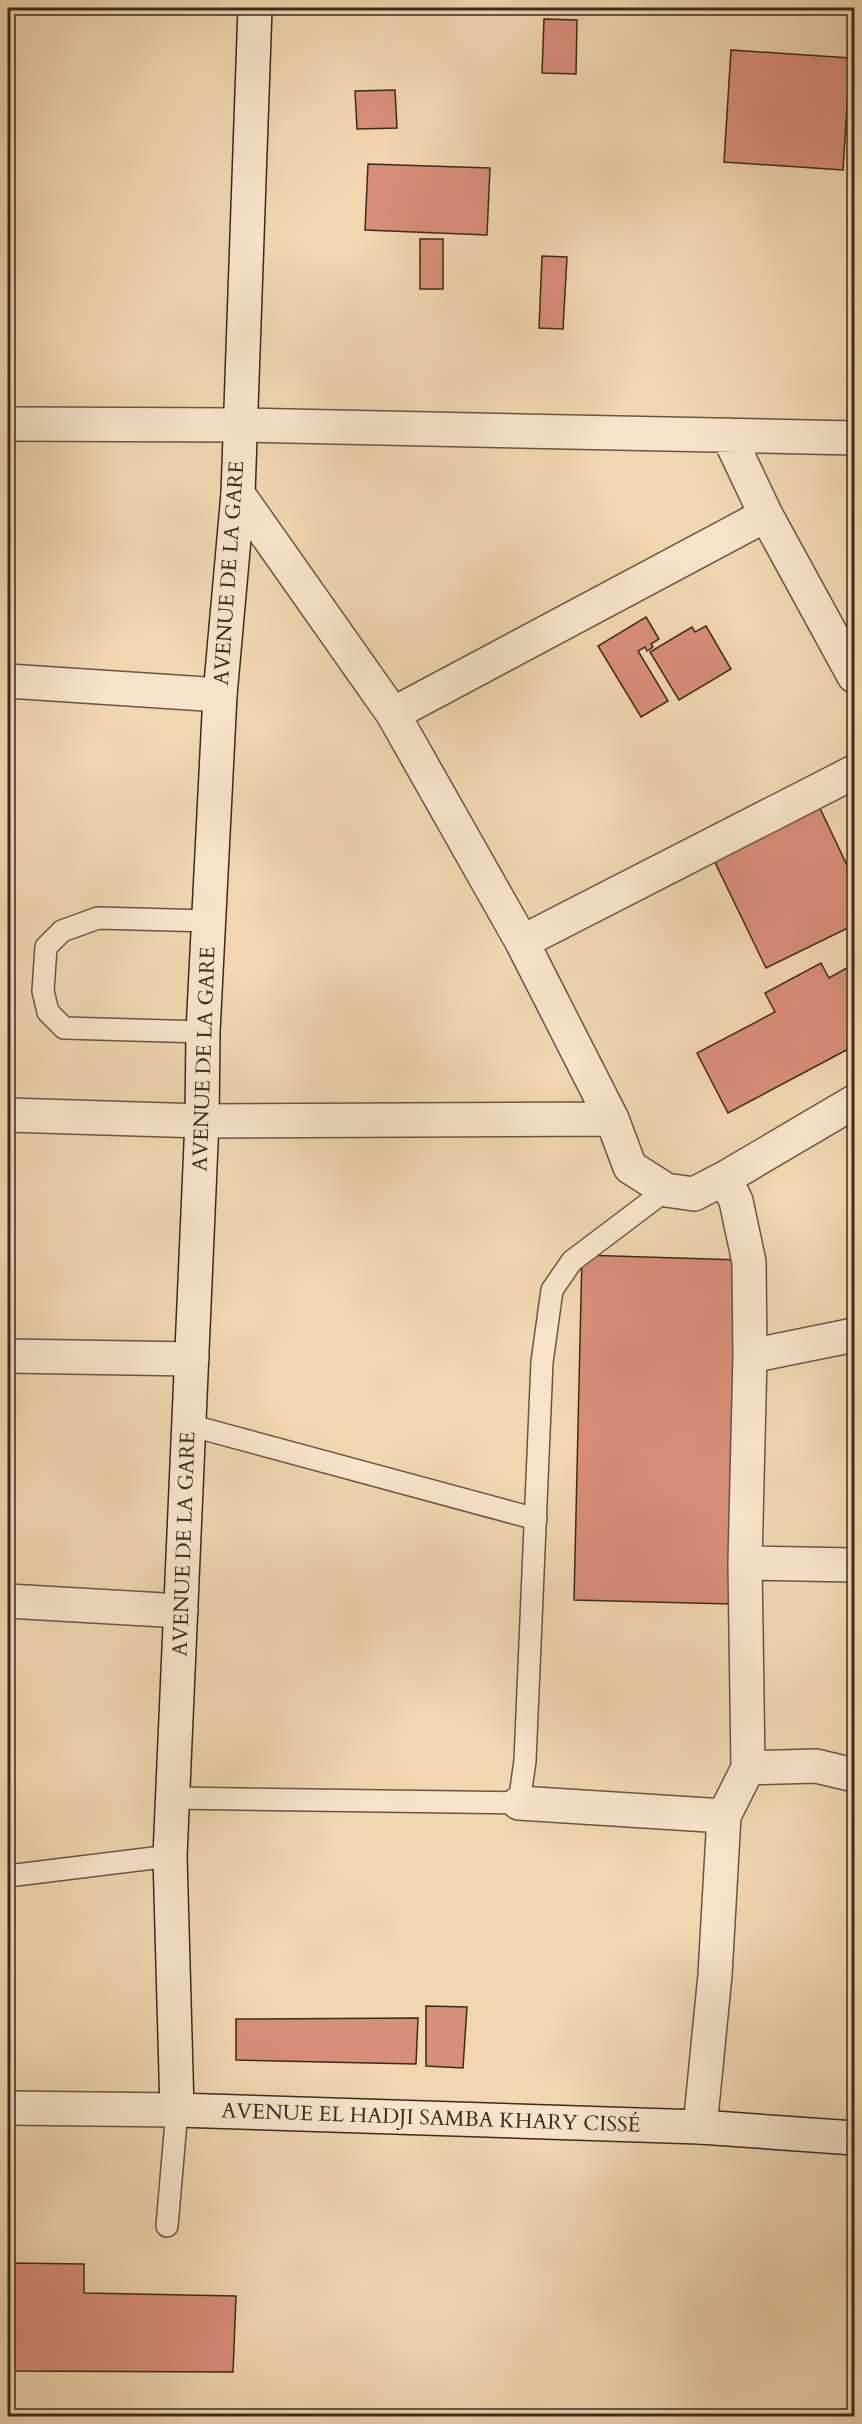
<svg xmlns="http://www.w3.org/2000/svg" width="862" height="2424" viewBox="0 0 862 2424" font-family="Cardo,serif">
<rect width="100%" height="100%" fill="#f1d6ae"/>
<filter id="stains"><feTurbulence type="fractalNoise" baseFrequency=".00333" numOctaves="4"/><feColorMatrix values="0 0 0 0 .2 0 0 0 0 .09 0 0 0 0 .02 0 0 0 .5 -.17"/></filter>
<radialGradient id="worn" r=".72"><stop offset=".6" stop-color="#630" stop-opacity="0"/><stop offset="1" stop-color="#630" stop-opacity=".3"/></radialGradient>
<path fill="#d98e77" stroke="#3a2b20" stroke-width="1.5" d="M 544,19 L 577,20 L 576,74 L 542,73 Z
M 731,50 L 850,58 L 843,170 L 724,162 Z
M 854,57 L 854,164 L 850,164 Z
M 395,90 L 397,128 L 357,129 L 355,91 Z
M 368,164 L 490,168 L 487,235 L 365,230 Z
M 420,239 L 443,239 L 443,289 L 420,289 Z
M 542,256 L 567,257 L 563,329 L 539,328 Z
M 646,617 L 659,639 L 651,644 L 653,647 L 647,651 L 645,647 L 638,651 L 668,701 L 641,717 L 598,646 Z
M 706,626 L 731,669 L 679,700 L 650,652 L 692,627 L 695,632 Z
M 816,800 L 854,880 L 854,925 L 766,968 L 710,852 Z
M 821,963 L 829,978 L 854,964 L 854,1046 L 728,1113 L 697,1053 L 775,1012 L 765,993 Z
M 582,1255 L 740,1260 L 731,1604 L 574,1600 Z
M 426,2006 L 467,2007 L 463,2068 L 426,2066 Z
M 418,2018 L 416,2064 L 236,2060 L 236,2019 Z
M 8,2263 L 84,2264 L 84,2293 L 236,2296 L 233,2372 L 8,2371 Z"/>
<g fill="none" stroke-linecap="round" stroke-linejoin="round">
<defs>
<path id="lane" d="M 203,1032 L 64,1028 L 48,1012 L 43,991 L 46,947 L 62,931 L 98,918 L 209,921
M 189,1425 L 536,1519
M 173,1798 L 519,1803 L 525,1761 L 542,1362 L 552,1290 L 572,1261 L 666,1190
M 8,1876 L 170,1856
M 167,2226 L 177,2110"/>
<path id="street" d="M 8,424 L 239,425 L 854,438
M 728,435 L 766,515 L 854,676
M 238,494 L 393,714 L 522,942 L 612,1119 L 630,1167 L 666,1190 L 694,1194 L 725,1178 L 736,1201 L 749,1262 L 750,1356 L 745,1563 L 748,1768 L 724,1816 L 715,1975 L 700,2127
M 8,681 L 220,695
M 393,714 L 766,515
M 522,942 L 854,772
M 8,1115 L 202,1121 L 612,1119
M 725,1178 L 854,1102
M 8,1356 L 192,1359
M 750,1356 L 854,1335
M 745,1563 L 854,1565
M 8,1601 L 181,1611
M 748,1768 L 816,1766 L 854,1775
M 519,1803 L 724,1816
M 8,2108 L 177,2110"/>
<path id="secondary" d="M 255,8 L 238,494 L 220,695 L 203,1032 L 202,1121 L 170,1856 L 177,2110 L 700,2127 L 854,2138"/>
</defs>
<use href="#lane" stroke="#685644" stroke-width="24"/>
<use href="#street" stroke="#685644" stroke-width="36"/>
<use href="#secondary" stroke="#3a2b20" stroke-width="36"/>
<use href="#lane" stroke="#f6e4ca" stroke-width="21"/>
<use href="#street" stroke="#f6e4ca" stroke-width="33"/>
<use href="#secondary" stroke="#f6e4ca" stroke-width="33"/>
</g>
<g text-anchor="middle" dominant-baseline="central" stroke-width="4.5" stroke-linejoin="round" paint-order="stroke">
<g font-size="21" fill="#3a2b20" stroke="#f6e4ca">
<text transform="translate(229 573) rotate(-86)">AVENUE DE LA GARE</text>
<text transform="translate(204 1059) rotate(-88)">AVENUE DE LA GARE</text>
<text transform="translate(184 1544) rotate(-88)">AVENUE DE LA GARE</text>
<text transform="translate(431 2118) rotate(2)">AVENUE EL HADJI SAMBA KHARY CISSÉ</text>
</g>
</g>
<rect width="862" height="2424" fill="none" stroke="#f1d6ae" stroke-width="30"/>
<rect x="9" y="9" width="844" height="2406" fill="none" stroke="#3a2b20" stroke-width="3"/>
<rect x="15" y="15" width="832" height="2394" fill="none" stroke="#3a2b20" stroke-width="1.5"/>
<rect width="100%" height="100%" filter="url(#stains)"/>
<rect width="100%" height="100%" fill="url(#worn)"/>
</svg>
